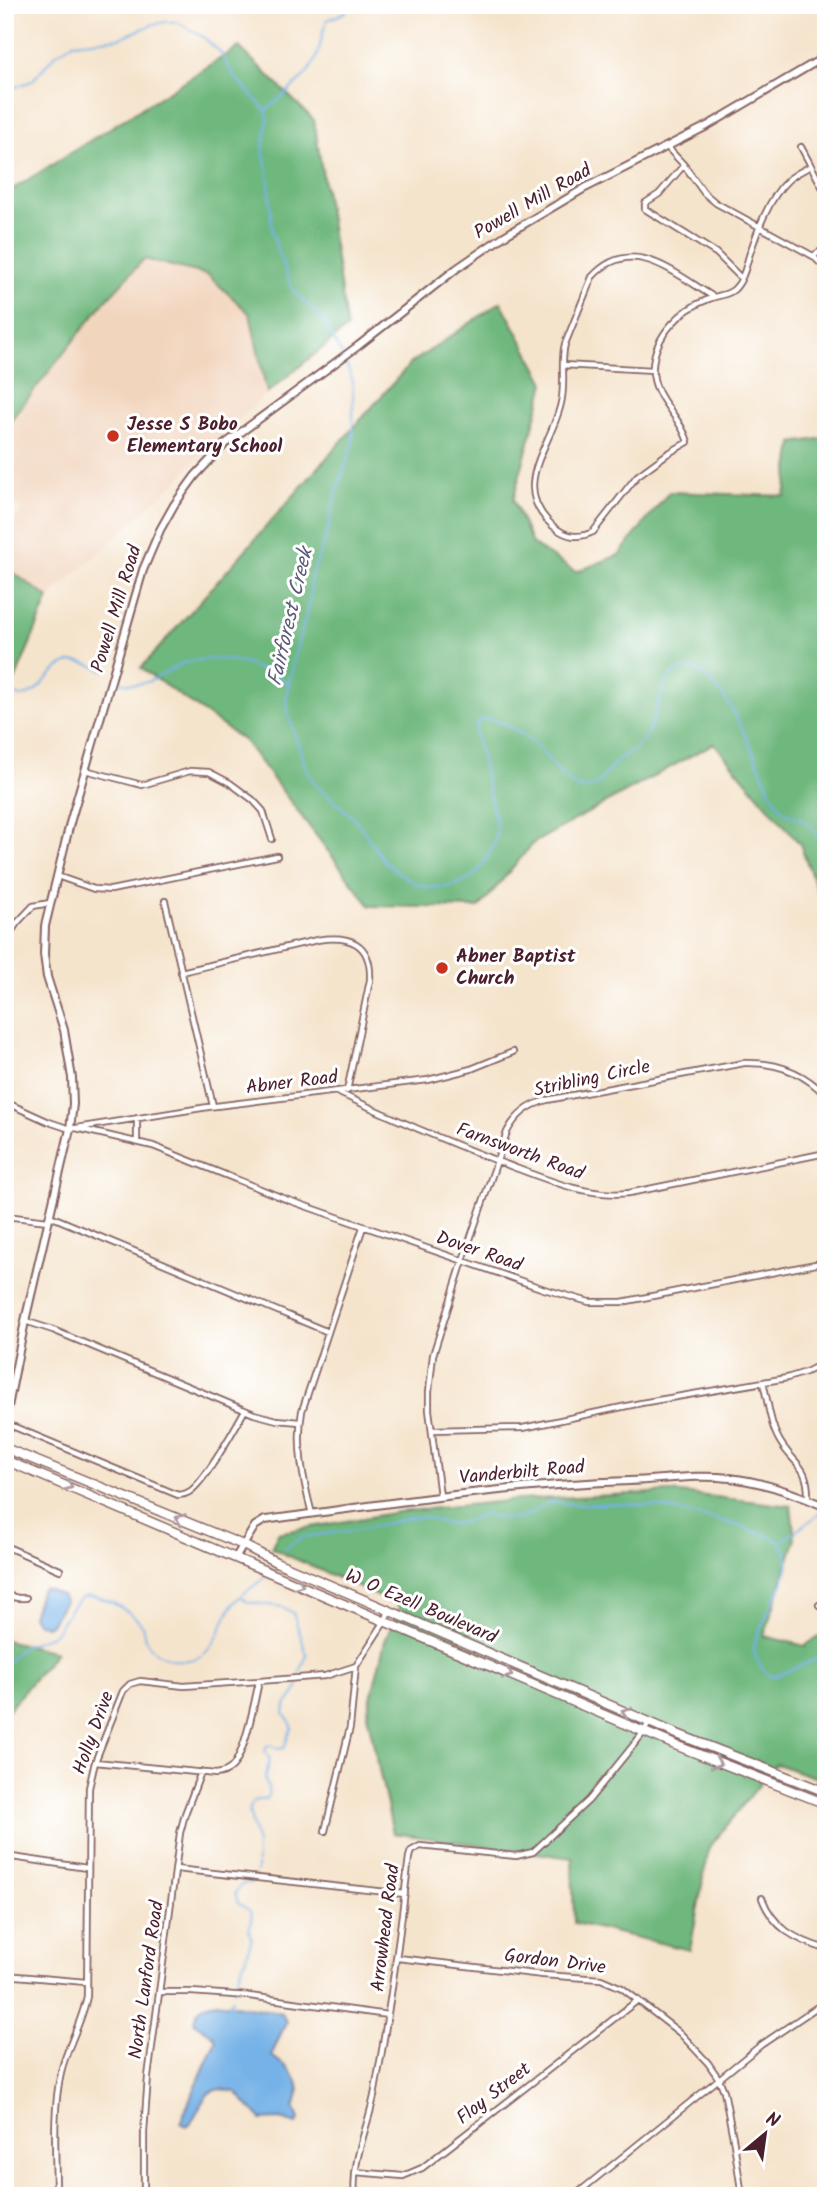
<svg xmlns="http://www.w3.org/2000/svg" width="831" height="2201" viewBox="0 0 831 2201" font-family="Kalam,sans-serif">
<rect width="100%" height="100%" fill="#fff"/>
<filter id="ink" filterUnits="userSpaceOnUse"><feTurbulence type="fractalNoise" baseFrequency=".0143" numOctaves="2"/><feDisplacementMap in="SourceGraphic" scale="14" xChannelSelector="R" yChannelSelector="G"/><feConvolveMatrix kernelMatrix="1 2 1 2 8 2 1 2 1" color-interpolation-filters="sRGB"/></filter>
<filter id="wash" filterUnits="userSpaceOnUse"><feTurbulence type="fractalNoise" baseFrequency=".00686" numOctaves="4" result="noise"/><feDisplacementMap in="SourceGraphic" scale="28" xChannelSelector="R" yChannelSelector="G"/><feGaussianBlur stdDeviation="1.57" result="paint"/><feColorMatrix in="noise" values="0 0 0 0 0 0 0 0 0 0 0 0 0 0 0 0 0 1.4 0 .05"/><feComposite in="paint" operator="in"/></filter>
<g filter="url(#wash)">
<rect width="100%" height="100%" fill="#f5e4cc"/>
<path fill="#f2d5bd" d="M 144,259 L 208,275 L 250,314 L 267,393 L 210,446 L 176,482 L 49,598 L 5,567 L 5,536 L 22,510 L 5,495 L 5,427 L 106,300 Z"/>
<path fill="#6eb77d" stroke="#5c6b54" stroke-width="2" d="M 239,47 L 314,120 L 347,328 L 267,393 L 250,314 L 208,275 L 144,259 L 106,300 L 5,427 L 5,194 Z
M 501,302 L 545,383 L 513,500 L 532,544 L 576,572 L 619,555 L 669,492 L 785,496 L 793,443 L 826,438 L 826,914 L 800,844 L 714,743 L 533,843 L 479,908 L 370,906 L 244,741 L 141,668 L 410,364 Z
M 5,567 L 49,598 L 5,704 Z
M 671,1492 L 791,1506 L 795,1541 L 764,1636 L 805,1646 L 826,1631 L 826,1781 L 776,1764 L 709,1847 L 690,1950 L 574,1923 L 572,1858 L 393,1833 L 367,1714 L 385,1641 L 400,1606 L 271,1548 L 278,1533 L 398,1512 L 517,1500 Z
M 5,1640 L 56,1652 L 5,1714 Z"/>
<path fill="#76b2e7" stroke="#606889" stroke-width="2" d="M 44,1588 L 62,1595 L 65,1601 L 51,1624 L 46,1626 L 36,1623 L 32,1616 L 41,1590 Z
M 216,2002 L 278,2012 L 282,2013 L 286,2022 L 272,2054 L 273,2057 C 291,2069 307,2084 294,2107 L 299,2119 L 297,2124 L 280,2119 L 261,2120 L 236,2092 L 221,2089 L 210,2092 L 204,2099 L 190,2125 L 186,2126 L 180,2123 L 216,2040 L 213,2035 L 195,2023 C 192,2011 206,2003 216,2002 Z"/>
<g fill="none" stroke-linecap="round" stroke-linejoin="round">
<path stroke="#76b2e7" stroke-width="2" d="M 5,91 L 32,81 L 56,54 L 73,43 L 120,38 L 154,24 L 166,22 L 177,22 L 203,37 L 220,52 L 233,75 L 266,111 L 268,118 L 263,149 L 269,181 L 272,231 L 278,252 L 293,291 L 323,319 L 342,355
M 267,110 C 282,96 303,81 314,63 C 321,51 321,33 327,20 L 346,12 L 347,5
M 345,360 L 353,382 L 353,443 L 337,490 L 326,537 L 311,577 L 309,607 L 296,649 L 286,698 L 289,717 L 306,769 L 315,784 L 355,819 L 385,862 L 399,873 L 414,883 L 426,887 L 448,887 L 470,879 L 478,871 L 488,857 L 496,839 L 496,823 L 475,731 C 479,700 523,735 534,744 C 545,754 553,766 563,776 C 568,781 574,786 580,788 C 597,792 604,775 613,765 C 622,754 637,751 645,738 C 657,720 657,690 672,675 C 712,639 756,761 767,783 C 770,791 777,805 783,810 C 788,815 796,816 802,819 C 812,825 821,838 826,848
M 119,682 C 146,689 157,677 179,665 C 186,661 193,661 200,660 C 233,655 260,668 289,683
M 5,690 C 10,692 16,696 21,696 C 50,696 50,641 104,671
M 781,1542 L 818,1515 L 821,1510
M 285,1549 L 302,1537 L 363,1529 L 410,1518 L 422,1517 L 449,1524 L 460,1523 L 483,1515 L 513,1520 L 530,1514 L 548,1503 L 557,1502 L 568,1504 L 626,1504 L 660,1507 L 727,1522 L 771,1537 L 780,1542 L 788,1555 L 788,1564 L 783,1582 L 753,1644 L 755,1656 L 761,1667 L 766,1674 L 773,1677 L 826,1655
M 242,1597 L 248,1602 L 283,1607 L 293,1613 L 307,1655 L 300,1673
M 5,1665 C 11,1658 17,1651 24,1646 C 33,1641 46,1640 54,1633 C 64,1623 67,1608 80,1599 C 94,1589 132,1611 140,1623 C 144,1627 143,1633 145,1638 C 153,1658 183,1666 201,1656 C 220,1644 222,1618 235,1602 C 243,1592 255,1586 264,1578
M 257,1872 L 257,1845 L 249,1810 L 253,1801 L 266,1799 C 271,1791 268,1788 265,1780 L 270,1759 L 265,1752 L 266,1748 L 269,1745 L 279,1749 L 284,1748 C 287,1742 287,1735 292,1729 L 291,1723 L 284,1714 C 284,1700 298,1696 299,1683
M 234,1990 L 252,1939 L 249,1929 L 252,1921 L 250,1911 L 238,1903 L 235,1893 L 241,1885 L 254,1881
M 229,2006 L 232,1999"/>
</g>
</g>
<g filter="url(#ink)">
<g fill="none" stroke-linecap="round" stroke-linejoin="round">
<defs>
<path id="minor" d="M 667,147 L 684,165 L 704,193 L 716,203 L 813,256 L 826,248
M 801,147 L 826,194
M 684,165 L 659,194 L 645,203 L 645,209 L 716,253 L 741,278
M 813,256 L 826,269
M 714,297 C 675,274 632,233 592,277 L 565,344 C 560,363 566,382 561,403 C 552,446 508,486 553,526 C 566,537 578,539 593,532 L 637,476 L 667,454 L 688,442 C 680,414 651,398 653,366 C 655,335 681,309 709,299 C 718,295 731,295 737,286 C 744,278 746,266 749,256 C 757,232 769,197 788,180 C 795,174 803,170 811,166
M 563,365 L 653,370
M 85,770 L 142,785 L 190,771 L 209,772 L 230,783 L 253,800 L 263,811 L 272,839
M 57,876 L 94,889 L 111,890 L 277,856
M 165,901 L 213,1106
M 5,941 L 17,923 L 33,906 L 50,903
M 181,972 L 317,940 C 349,935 372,942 370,980 L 347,1091
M 337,1092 C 391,1118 445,1141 500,1162 C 541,1177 585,1198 629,1193 L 826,1153
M 5,1102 L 49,1122 L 70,1129 L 208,1107 L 428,1080 L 471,1069 L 513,1052
M 76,1128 L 153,1146 L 288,1200 L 544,1289 L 589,1302 L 622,1302 L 826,1262
M 137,1142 L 137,1118
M 5,1216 L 48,1221
M 50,1216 L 328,1332
M 25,1321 L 53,1330 L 254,1414 L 277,1420 L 300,1422
M 763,1383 C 768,1400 769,1420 777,1436 C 790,1464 809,1461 808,1499
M 5,1423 L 178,1495 C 183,1494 184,1495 189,1492 C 204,1483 235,1428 245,1410
M 432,1430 L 523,1428 L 641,1403 L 787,1378 L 806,1372 L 826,1362
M 440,1496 L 429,1410 L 429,1392 L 433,1355 L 467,1248 L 507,1132 C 516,1115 528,1105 547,1100 L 744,1063 C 776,1062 804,1072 826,1096
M 312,1514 C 303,1480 296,1445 302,1411 L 363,1227
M 5,1546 L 60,1570
M 5,1595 L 18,1598 L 26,1598
M 819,1605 L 826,1600
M 95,1762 L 216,1774 C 222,1773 227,1772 232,1767 C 245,1754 255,1700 259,1681
M 325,1831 L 350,1727 L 356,1666 L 385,1621 L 389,1611
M 5,1856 L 87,1868
M 176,1869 L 405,1894
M 762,1898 C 773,1928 796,1940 826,1949
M 398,1958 L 543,1975 L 601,1979 L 622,1988 L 680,2033 L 708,2063 L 719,2079 L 724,2091 L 734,2143 L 742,2196
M 5,1975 L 86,1982
M 160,1992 L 191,1992 L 249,1996 L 388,2015
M 355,2172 L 403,2176 L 422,2168 L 638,2000
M 56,2196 C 56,2156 52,2112 61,2072 C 67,2046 82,2023 87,1996 L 89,1788 L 95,1762 L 123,1691 L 130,1684 L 140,1681 L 184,1686 L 259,1681 L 325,1676 L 356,1666
M 144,2196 L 144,2132 L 148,2077 L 180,1833 L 185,1814 L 201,1772
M 355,2196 C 351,2161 369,2125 375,2091 C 389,2013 400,1936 409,1857 L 411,1851 L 420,1846 L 516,1856 L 533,1852 L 589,1800 L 644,1732 L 649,1722
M 574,2196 L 761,2045 L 826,2001"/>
<path id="tertiary" d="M 5,1422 L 25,1321 L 70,1129 L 73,1104 L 72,1078 L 64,1030 L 47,977 L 44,954 L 45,926 L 70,823 L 143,570 L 160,530 L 174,505 L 195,476 L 225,444 L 358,346 L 456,269 L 504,236 L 585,188 L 707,126 L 826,56
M 236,1557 L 255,1526 L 265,1520 C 386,1504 507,1485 629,1481 C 663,1480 696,1474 730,1478 C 764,1482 795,1493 826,1507"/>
<path id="primary" d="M 5,1448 L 243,1545 L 276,1562 L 677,1734 L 826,1792
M 5,1460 L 675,1745 L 826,1804"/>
</defs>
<use href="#minor" stroke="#866463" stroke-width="8"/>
<use href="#tertiary" stroke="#866463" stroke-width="10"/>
<use href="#primary" stroke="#866463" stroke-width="11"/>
<use href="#minor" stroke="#fff" stroke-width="4.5"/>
<use href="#tertiary" stroke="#fff" stroke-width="6"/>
<use href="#primary" stroke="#fff" stroke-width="8"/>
</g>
<defs><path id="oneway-chevron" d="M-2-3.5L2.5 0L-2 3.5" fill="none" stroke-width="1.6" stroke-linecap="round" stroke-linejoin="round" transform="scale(1.75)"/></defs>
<g stroke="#ae9aa0">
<use href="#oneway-chevron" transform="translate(68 1486) rotate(22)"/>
<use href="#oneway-chevron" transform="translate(180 1519) rotate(-158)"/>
<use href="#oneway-chevron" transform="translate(299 1584) rotate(23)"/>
<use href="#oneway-chevron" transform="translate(508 1674) rotate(23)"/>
<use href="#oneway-chevron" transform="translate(626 1712) rotate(-157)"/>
<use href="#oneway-chevron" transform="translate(717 1763) rotate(22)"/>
</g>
</g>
<g fill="#c8321e" stroke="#fff" stroke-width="2.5">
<circle cx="113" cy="436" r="7"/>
<circle cx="442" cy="968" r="7"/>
</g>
<g text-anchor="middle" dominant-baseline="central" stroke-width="6" stroke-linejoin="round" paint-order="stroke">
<g font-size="19" fill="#4a1f2b" stroke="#fff">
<text transform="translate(533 202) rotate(-30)">Powell Mill Road</text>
<text transform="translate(117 609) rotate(-73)">Powell Mill Road</text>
<text transform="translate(592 1079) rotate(-12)">Stribling Circle</text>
<text transform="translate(292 1083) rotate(-7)">Abner Road</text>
<text transform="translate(520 1152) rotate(20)">Farnsworth Road</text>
<text transform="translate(479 1252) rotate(19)">Dover Road</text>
<text transform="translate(522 1473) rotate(-5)">Vanderbilt Road</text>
<text transform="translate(421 1607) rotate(23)">W O Ezell Boulevard</text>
<text transform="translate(94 1733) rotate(-70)">Holly Drive</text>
<text transform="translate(386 1928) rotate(-83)">Arrowhead Road</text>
<text transform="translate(555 1962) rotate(7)">Gordon Drive</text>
<text transform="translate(147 1980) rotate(-82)">North Lanford Road</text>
<text transform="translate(494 2094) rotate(-38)">Floy Street</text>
</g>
<g font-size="19" font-weight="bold" fill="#4a1f2b" stroke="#fff" text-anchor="start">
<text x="127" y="425">Jesse S Bobo<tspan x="127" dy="22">Elementary School</tspan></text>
<text x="456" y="957">Abner Baptist<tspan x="456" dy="22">Church</tspan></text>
</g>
<g font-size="21" font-style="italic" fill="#5c5a76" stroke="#fff">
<text transform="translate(291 617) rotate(-77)">Fairforest Creek</text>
</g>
</g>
<rect width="831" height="2201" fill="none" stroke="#fff" stroke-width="28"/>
<g transform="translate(765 2134) rotate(29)" stroke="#ffffff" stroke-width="5" paint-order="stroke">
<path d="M0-5L12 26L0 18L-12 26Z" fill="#4a1f2b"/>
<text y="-10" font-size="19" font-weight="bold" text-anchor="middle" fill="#4a1f2b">N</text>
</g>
</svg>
